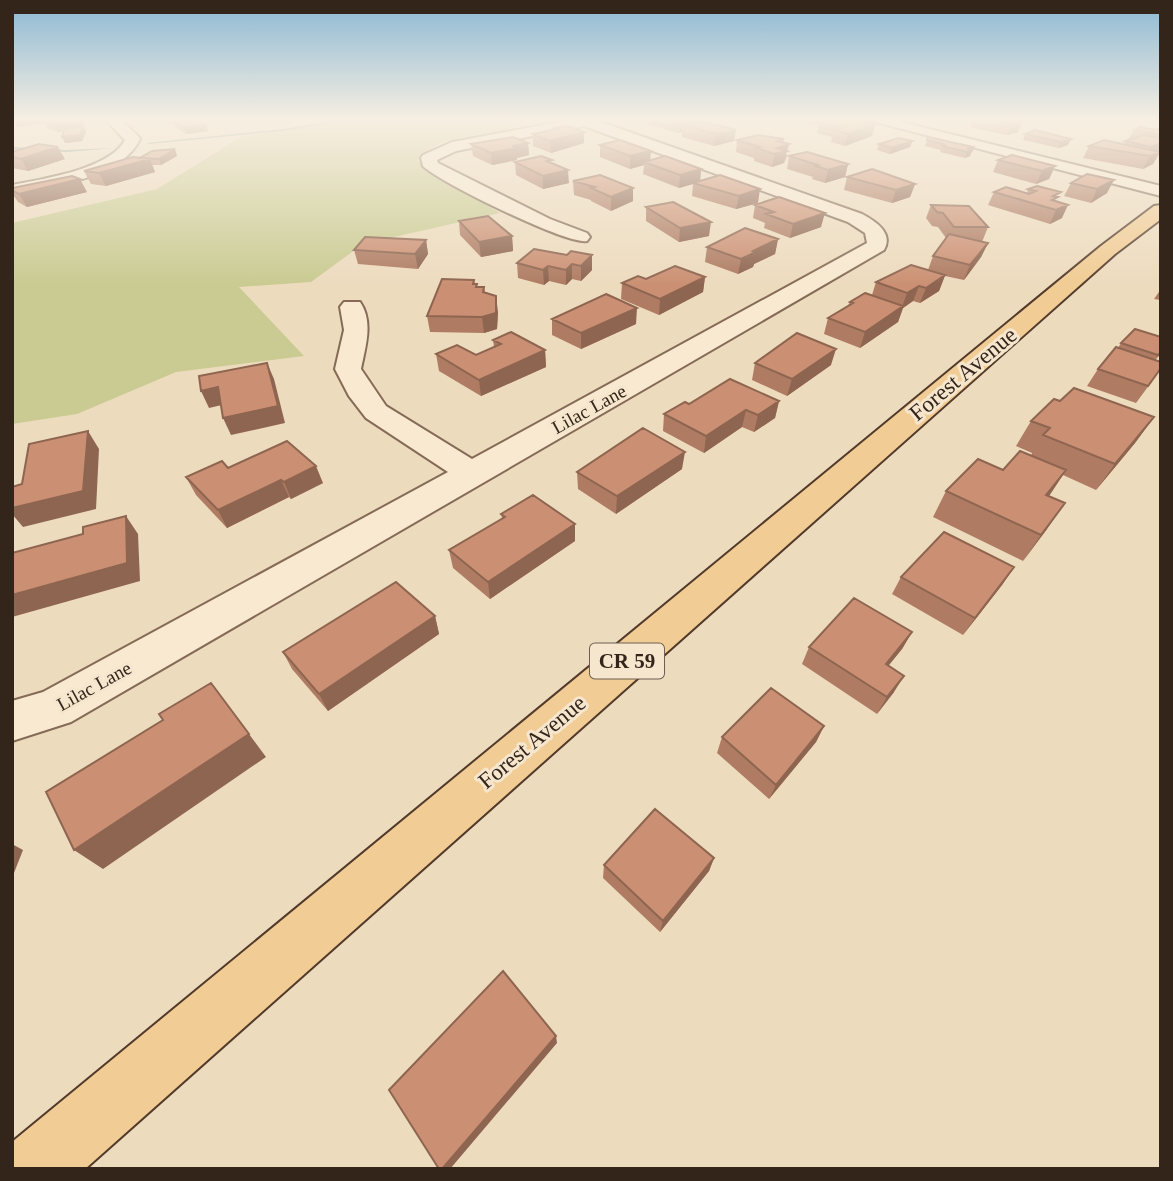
<svg xmlns="http://www.w3.org/2000/svg" width="1173" height="1181" viewBox="0 0 1173 1181" font-family="'Times New Roman',serif">
<rect width="100%" height="100%" fill="#eddbbe"/>
<path fill="#c9cb92" d="M 356,119 L 526,119 C 501,144 447,123 417,161 L 500,213 L 363,244 L 311,282 L 239,287 L 304,356 L 176,372 L 77,414 L 12,424 L 12,223 L 157,189 L 241,137 Z"/>
<g fill="none" stroke-linecap="round" stroke-linejoin="round">
<path fill="#698c80" fill-rule="evenodd" d="M 345,119 L 357,119 L 283,131 L 149,144 L 147,143 L 283,129 Z
M 12,147 L 67,150 L 115,148 L 67,152 L 12,149 Z"/>
<defs>
<path id="minor" d="M 105,119 L 120,119 L 138,136 L 140,139 C 122,178 51,187 12,195 L 12,185 C 43,179 110,169 125,140 Z
M 575,119 L 605,119 L 601,122 L 862,214 C 875,221 894,233 884,250 L 71,722 L 12,741 L 12,701 L 43,692 L 448,472 L 366,418 L 349,396 L 335,369 L 344,330 L 340,307 L 344,302 L 360,302 C 374,322 365,348 361,369 L 386,406 L 472,459 L 867,243 L 865,233 L 848,222 L 584,126 L 456,151 L 437,160 L 438,163 L 550,219 L 587,233 L 590,237 L 587,241 C 569,246 437,181 423,166 L 421,158 L 423,155 L 452,142 Z"/>
<path id="tertiary" d="M 864,119 L 889,119 L 1161,186 L 1161,196 Z"/>
<path id="primary" d="M 1161,205 L 1161,219 L 1115,254 L 85,1169 L 12,1169 L 12,1142 L 1101,246 L 1154,206 Z"/>
</defs>
<use href="#minor" stroke="#856b57" stroke-width="4"/>
<use href="#tertiary" stroke="#856b57" stroke-width="4"/>
<use href="#primary" stroke="#523a2b" stroke-width="4"/>
<use href="#minor" fill="#f8e9d0" fill-rule="evenodd"/>
<use href="#tertiary" fill="#f8e9d0" fill-rule="evenodd"/>
<use href="#primary" fill="#f1cc94" fill-rule="evenodd"/>
</g>
<path fill="#af7c63" d="M 34,119 L 78,119 L 82,122 L 86,132 L 82,141 L 65,143 L 62,137 L 63,131 L 58,132 L 47,128 L 45,123 L 36,124 Z
M 163,119 L 190,119 L 206,125 L 208,131 L 187,134 L 176,128 L 174,124 L 169,124 Z
M 646,119 L 697,119 L 696,122 L 734,141 L 714,146 L 682,137 L 682,132 L 678,133 L 646,124 Z
M 796,119 L 853,119 L 872,136 L 845,146 L 831,142 L 832,137 L 817,133 L 819,123 L 811,125 Z
M 972,119 L 1017,119 L 1018,132 L 1007,135 L 969,127 Z
M 1032,119 L 1062,119 L 1051,123 Z
M 1089,119 L 1111,119 L 1105,123 Z
M 1161,127 L 1161,153 L 1159,154 L 1153,164 L 1143,169 L 1083,158 L 1089,146 L 1124,144 L 1125,141 L 1128,140 L 1134,130 L 1155,130 Z
M 553,128 L 584,143 L 551,153 L 533,146 L 533,134 L 553,130 Z
M 1035,130 L 1068,145 L 1059,148 L 1023,140 L 1025,134 Z
M 928,137 L 971,150 L 973,150 L 970,156 L 965,158 L 940,152 L 941,150 L 925,146 Z
M 737,140 L 783,143 L 787,157 L 784,163 L 772,167 L 754,161 L 754,158 L 736,152 Z
M 912,141 L 910,147 L 890,154 L 877,150 L 879,144 Z
M 528,143 L 529,155 L 517,158 L 517,160 L 492,165 L 473,156 L 471,144 Z
M 600,145 L 651,160 L 701,169 L 700,181 L 758,203 L 736,209 L 692,196 L 693,184 L 679,188 L 643,174 L 644,165 L 630,169 L 600,157 Z
M 12,152 L 65,159 L 28,171 L 12,168 Z
M 177,156 L 161,165 L 152,165 L 155,172 L 106,186 L 91,184 L 84,171 L 140,158 Z
M 789,156 L 848,164 L 845,177 L 825,183 L 812,179 L 813,177 L 787,169 Z
M 998,160 L 1055,166 L 1049,179 L 1036,184 L 993,172 Z
M 515,162 L 552,163 L 569,183 L 543,189 L 516,175 Z
M 1087,174 L 1107,193 L 1091,203 L 1064,196 L 1071,183 Z
M 600,175 L 633,201 L 611,211 L 591,201 L 591,200 L 574,195 L 573,181 Z
M 847,177 L 915,184 L 910,197 L 892,203 L 844,190 Z
M 1037,186 L 1056,201 L 1062,218 L 1050,224 L 988,205 L 994,192 L 1027,193 L 1028,189 Z
M 12,188 L 87,192 L 27,207 L 18,202 L 12,193 Z
M 755,205 L 821,227 L 790,238 L 764,228 L 765,223 L 753,218 Z
M 931,205 L 988,227 L 982,242 L 988,243 L 981,257 L 964,280 L 945,276 L 939,291 L 920,303 L 913,301 L 903,308 L 898,322 L 860,348 L 824,334 L 828,318 L 848,306 L 850,302 L 872,295 L 876,282 L 928,270 L 933,256 L 946,238 L 938,227 L 932,226 L 926,218 Z
M 646,207 L 709,236 L 679,242 L 646,221 Z
M 459,221 L 512,236 L 513,251 L 481,257 L 460,235 Z
M 778,239 L 775,254 L 754,264 L 753,267 L 738,274 L 705,262 L 707,247 Z
M 426,240 L 428,254 L 418,269 L 358,264 L 354,250 Z
M 567,255 L 592,255 L 592,270 L 581,281 L 572,279 L 566,285 L 549,281 L 544,285 L 518,278 L 517,263 Z
M 705,277 L 703,292 L 659,315 L 621,299 L 622,283 L 646,279 Z
M 474,280 L 475,284 L 477,284 L 477,287 L 484,287 L 485,292 L 498,312 L 497,329 L 484,333 L 430,332 L 427,316 Z
M 1161,289 L 1161,300 L 1154,299 Z
M 552,319 L 636,324 L 581,349 L 552,335 Z
M 1161,337 L 1161,354 L 1155,360 L 1161,369 L 1136,403 L 1087,386 L 1098,369 L 1118,348 L 1121,343 Z
M 493,340 L 545,350 L 546,367 L 481,396 L 439,371 L 436,354 L 476,355 L 494,347 Z
M 755,363 L 831,365 L 787,396 L 752,380 Z
M 779,401 L 775,418 L 754,432 L 742,427 L 704,453 L 663,431 L 664,414 L 689,404 Z
M 1060,401 L 1154,417 L 1135,443 L 1096,490 L 1063,475 L 1049,496 L 1047,529 L 1023,561 L 933,517 L 946,491 L 1003,470 L 1031,456 L 1032,453 L 1016,446 L 1031,421 Z
M 228,468 L 323,483 L 291,499 L 289,497 L 227,528 L 196,495 L 186,477 Z
M 682,469 L 616,514 L 578,489 L 577,472 Z
M 501,514 L 575,524 L 575,541 L 490,599 L 453,568 L 449,550 L 502,518 Z
M 1014,567 L 1002,585 L 963,635 L 892,594 L 901,577 Z
M 435,616 L 439,634 L 328,711 L 292,669 L 283,652 Z
M 912,632 L 902,649 L 888,666 L 894,692 L 877,714 L 802,664 L 809,647 Z
M 824,726 L 816,742 L 769,799 L 717,753 L 722,737 Z
M 714,858 L 709,871 L 660,932 L 603,878 L 604,865 Z"/>
<path fill="#8e6550" d="M 13,119 L 33,119 L 36,124 L 17,127 Z
M 34,119 L 56,119 L 57,121 L 36,124 Z
M 167,119 L 190,119 L 191,121 L 169,124 Z
M 689,119 L 697,119 L 696,129 L 683,125 L 682,132 L 678,133 L 679,122 Z
M 812,119 L 828,119 L 827,120 L 811,125 Z
M 1052,119 L 1062,119 L 1051,123 Z
M 1023,120 L 1018,132 L 1007,135 L 1012,124 Z
M 82,122 L 86,132 L 82,141 L 65,143 L 62,137 L 82,128 L 58,132 L 55,126 Z
M 875,124 L 872,136 L 845,146 L 848,134 Z
M 206,125 L 208,131 L 187,134 L 184,128 Z
M 736,130 L 734,141 L 714,146 L 716,134 Z
M 584,132 L 584,143 L 551,153 L 550,141 Z
M 784,139 L 782,146 L 789,144 L 784,163 L 772,167 L 777,141 Z
M 1071,139 L 1068,145 L 1059,148 L 1061,142 Z
M 912,141 L 910,147 L 890,154 L 892,148 Z
M 528,143 L 529,155 L 517,158 L 517,160 L 492,165 L 491,153 Z
M 1161,143 L 1161,153 L 1159,154 L 1153,164 L 1143,169 L 1150,156 L 1146,156 L 1151,147 Z
M 58,147 L 65,159 L 28,171 L 21,159 Z
M 973,147 L 970,156 L 965,158 L 967,149 Z
M 175,149 L 177,156 L 161,165 L 159,159 Z
M 651,151 L 650,163 L 644,162 L 644,165 L 630,169 L 630,156 Z
M 150,159 L 155,172 L 106,186 L 99,173 Z
M 848,164 L 845,177 L 825,183 L 828,170 Z
M 1055,166 L 1049,179 L 1036,184 L 1042,171 Z
M 701,169 L 700,182 L 693,183 L 693,184 L 679,188 L 680,175 Z
M 568,170 L 569,183 L 543,189 L 543,176 Z
M 80,179 L 87,192 L 27,207 L 19,194 Z
M 1114,180 L 1107,193 L 1091,203 L 1097,189 Z
M 915,184 L 910,197 L 892,203 L 896,190 Z
M 633,188 L 633,201 L 611,211 L 611,197 Z
M 760,189 L 758,203 L 736,209 L 739,196 Z
M 1068,205 L 1062,218 L 1050,224 L 1056,210 Z
M 825,213 L 821,227 L 790,238 L 793,224 Z
M 711,222 L 709,236 L 679,242 L 680,228 Z
M 512,236 L 513,251 L 481,257 L 479,242 Z
M 778,239 L 775,254 L 754,264 L 753,267 L 738,274 L 741,259 L 753,251 Z
M 426,240 L 428,254 L 418,269 L 415,254 Z
M 988,243 L 981,257 L 964,280 L 970,265 Z
M 592,255 L 592,270 L 581,281 L 581,266 Z
M 572,264 L 572,279 L 566,285 L 566,270 Z
M 548,266 L 549,281 L 544,285 L 543,270 Z
M 945,275 L 939,291 L 920,303 L 926,288 Z
M 705,277 L 703,292 L 659,315 L 660,299 Z
M 919,286 L 913,301 L 903,308 L 898,322 L 860,348 L 865,332 L 902,307 L 907,293 Z
M 496,296 L 498,312 L 497,329 L 484,333 L 482,317 Z
M 637,308 L 636,324 L 581,349 L 581,333 Z
M 836,349 L 831,365 L 787,396 L 792,379 Z
M 545,350 L 546,367 L 481,396 L 479,380 Z
M 267,363 L 274,379 L 285,423 L 231,435 L 223,418 Z
M 218,387 L 226,404 L 209,408 L 201,391 Z
M 779,401 L 775,418 L 754,432 L 758,415 Z
M 746,410 L 742,427 L 704,453 L 706,436 Z
M 1154,417 L 1135,443 L 1096,490 L 1115,464 Z
M 88,431 L 99,449 L 96,509 L 23,527 L 12,514 L 12,508 Z
M 685,452 L 682,469 L 616,514 L 617,496 Z
M 316,466 L 323,483 L 291,499 L 284,482 Z
M 1066,470 L 1049,496 L 1046,495 Z
M 281,480 L 289,497 L 227,528 L 218,510 Z
M 1065,503 L 1047,529 L 1023,561 L 1041,535 Z
M 126,516 L 138,534 L 140,581 L 12,617 L 12,595 Z
M 575,524 L 575,541 L 490,599 L 488,582 Z
M 1014,567 L 1002,585 L 963,635 L 975,618 Z
M 435,616 L 439,634 L 328,711 L 319,694 Z
M 912,632 L 902,649 L 876,681 L 886,664 Z
M 904,676 L 894,692 L 877,714 L 887,697 Z
M 211,683 L 266,757 L 103,869 L 74,850 Z
M 824,726 L 816,742 L 769,799 L 776,785 Z
M 12,844 L 23,850 L 12,878 Z
M 714,858 L 709,871 L 660,932 L 663,921 Z
M 556,1036 L 557,1043 L 450,1169 L 442,1169 Z"/>
<path fill="#cb9073" stroke="#8e6550" stroke-width="2" d="M 56,119 L 78,119 L 82,122 L 55,126 L 45,123 L 58,121 Z
M 195,119 L 199,119 L 206,125 L 184,128 L 174,122 Z
M 669,119 L 689,119 L 679,122 Z
M 827,119 L 853,119 L 875,124 L 848,134 L 834,130 L 842,128 L 819,122 Z
M 991,119 L 1017,119 L 1023,120 L 1012,124 Z
M 701,121 L 736,130 L 716,134 L 683,125 Z
M 567,126 L 584,132 L 550,141 L 533,134 L 556,129 L 553,128 Z
M 83,127 L 80,135 L 62,137 L 64,129 Z
M 1140,127 L 1155,130 L 1161,128 L 1161,135 L 1134,130 Z
M 1035,130 L 1071,139 L 1061,142 L 1025,134 Z
M 758,135 L 784,139 L 777,141 L 789,144 L 777,148 L 787,151 L 774,154 L 756,148 L 760,147 L 737,140 Z
M 1144,135 L 1161,138 L 1161,143 L 1151,147 L 1125,141 Z
M 513,137 L 528,143 L 513,146 L 516,148 L 491,153 L 471,144 Z
M 928,137 L 973,147 L 967,149 L 973,150 L 967,152 L 942,146 L 946,145 L 927,140 Z
M 899,138 L 912,141 L 892,148 L 879,144 Z
M 620,140 L 651,151 L 630,156 L 600,145 Z
M 1104,140 L 1160,152 L 1150,156 L 1089,146 Z
M 39,144 L 58,147 L 21,159 L 12,157 L 12,152 Z
M 175,149 L 159,159 L 140,158 L 152,151 Z
M 807,152 L 848,164 L 828,170 L 815,166 L 818,165 L 789,156 Z
M 1012,155 L 1055,166 L 1042,171 L 998,160 Z
M 541,156 L 552,160 L 547,161 L 568,170 L 543,176 L 515,162 Z
M 665,156 L 701,169 L 680,175 L 644,162 Z
M 133,157 L 150,159 L 99,173 L 84,171 Z
M 872,169 L 915,184 L 896,190 L 847,177 Z
M 1087,174 L 1114,180 L 1097,189 L 1071,183 Z
M 600,175 L 633,188 L 611,197 L 591,188 L 595,187 L 573,181 Z
M 720,175 L 760,189 L 739,196 L 693,183 Z
M 72,176 L 80,179 L 19,194 L 12,190 L 12,188 Z
M 1037,186 L 1061,192 L 1053,196 L 1058,197 L 1052,200 L 1068,205 L 1056,210 L 994,192 L 1006,187 L 1029,194 L 1036,191 L 1028,189 Z
M 779,197 L 825,213 L 793,224 L 766,214 L 774,212 L 755,205 Z
M 673,202 L 711,222 L 680,228 L 646,207 Z
M 931,205 L 969,206 L 988,227 L 954,227 L 943,213 L 937,212 Z
M 488,216 L 512,236 L 479,242 L 459,221 Z
M 745,228 L 778,239 L 753,251 L 756,252 L 741,259 L 707,247 Z
M 949,234 L 988,243 L 970,265 L 933,256 Z
M 365,237 L 426,240 L 415,254 L 354,250 Z
M 534,249 L 567,255 L 571,251 L 592,255 L 581,266 L 572,264 L 566,270 L 548,266 L 543,270 L 517,263 Z
M 911,265 L 945,275 L 926,288 L 919,286 L 907,293 L 876,282 Z
M 675,266 L 705,277 L 660,299 L 622,283 L 638,276 L 646,279 Z
M 442,279 L 474,280 L 473,284 L 477,284 L 476,287 L 484,287 L 483,292 L 496,296 L 496,313 L 482,317 L 427,316 Z
M 865,293 L 903,306 L 865,332 L 828,318 L 853,303 L 850,302 Z
M 606,294 L 637,308 L 581,333 L 552,319 Z
M 1135,329 L 1161,337 L 1161,352 L 1158,355 L 1121,343 Z
M 511,332 L 545,350 L 479,380 L 436,354 L 457,345 L 476,355 L 501,344 L 493,340 Z
M 797,333 L 836,349 L 792,379 L 755,363 Z
M 1116,347 L 1161,362 L 1161,368 L 1148,386 L 1098,369 Z
M 267,363 L 278,406 L 223,418 L 218,387 L 201,391 L 199,376 Z
M 730,379 L 779,401 L 758,415 L 746,410 L 706,436 L 664,414 L 685,402 L 689,404 Z
M 1074,388 L 1154,417 L 1115,464 L 1043,435 L 1050,428 L 1031,421 L 1054,399 L 1060,401 Z
M 643,428 L 685,452 L 617,496 L 577,472 Z
M 88,431 L 83,491 L 12,508 L 12,487 L 22,484 L 29,444 Z
M 287,441 L 316,466 L 284,482 L 281,480 L 218,510 L 186,477 L 222,461 L 228,468 Z
M 1020,451 L 1066,470 L 1046,495 L 1065,503 L 1041,535 L 946,491 L 978,459 L 1003,470 Z
M 533,495 L 575,524 L 488,582 L 449,550 L 505,517 L 501,514 Z
M 126,516 L 127,563 L 12,595 L 12,553 L 83,534 L 83,527 Z
M 944,532 L 1014,567 L 975,618 L 901,577 Z
M 396,582 L 435,616 L 319,694 L 283,652 Z
M 854,598 L 912,632 L 886,664 L 904,676 L 887,697 L 809,647 Z
M 211,683 L 249,734 L 74,850 L 46,792 L 163,720 L 159,714 Z
M 771,688 L 824,726 L 776,785 L 722,737 Z
M 655,809 L 714,858 L 663,921 L 604,865 Z
M 503,971 L 556,1036 L 442,1169 L 439,1169 L 389,1090 Z"/>
<linearGradient id="sky" x2="0" y2="1"><stop stop-color="#8bb8d3"/><stop offset="0.42" stop-color="#f7efe2"/><stop offset="1" stop-color="#f7efe2" stop-opacity="0"/></linearGradient>
<rect width="1173" height="285" fill="url(#sky)"/>
<g text-anchor="middle" dominant-baseline="central" stroke-width="6" stroke-linejoin="round" paint-order="stroke">
<g font-size="19" fill="#34251b" stroke="#f5e6cd">
<text transform="translate(589 409) rotate(-29)">Lilac Lane</text>
<text transform="translate(94 686) rotate(-29)">Lilac Lane</text>
</g>
<rect fill="#f5e6cd" stroke="#6e5f50" stroke-width="2" x="590" y="643.5" width="74" height="35" rx="5"/>
<g font-size="21" font-weight="bold" fill="#34251b">
<text x="627" y="661">CR 59</text>
</g>
<g font-size="23" fill="#34251b" stroke="#f5e6cd">
<text transform="translate(963 374) rotate(-40)">Forest Avenue</text>
<text transform="translate(532 742) rotate(-40)">Forest Avenue</text>
</g>
</g>
<rect width="1173" height="1181" fill="none" stroke="#34251b" stroke-width="28"/>
</svg>
